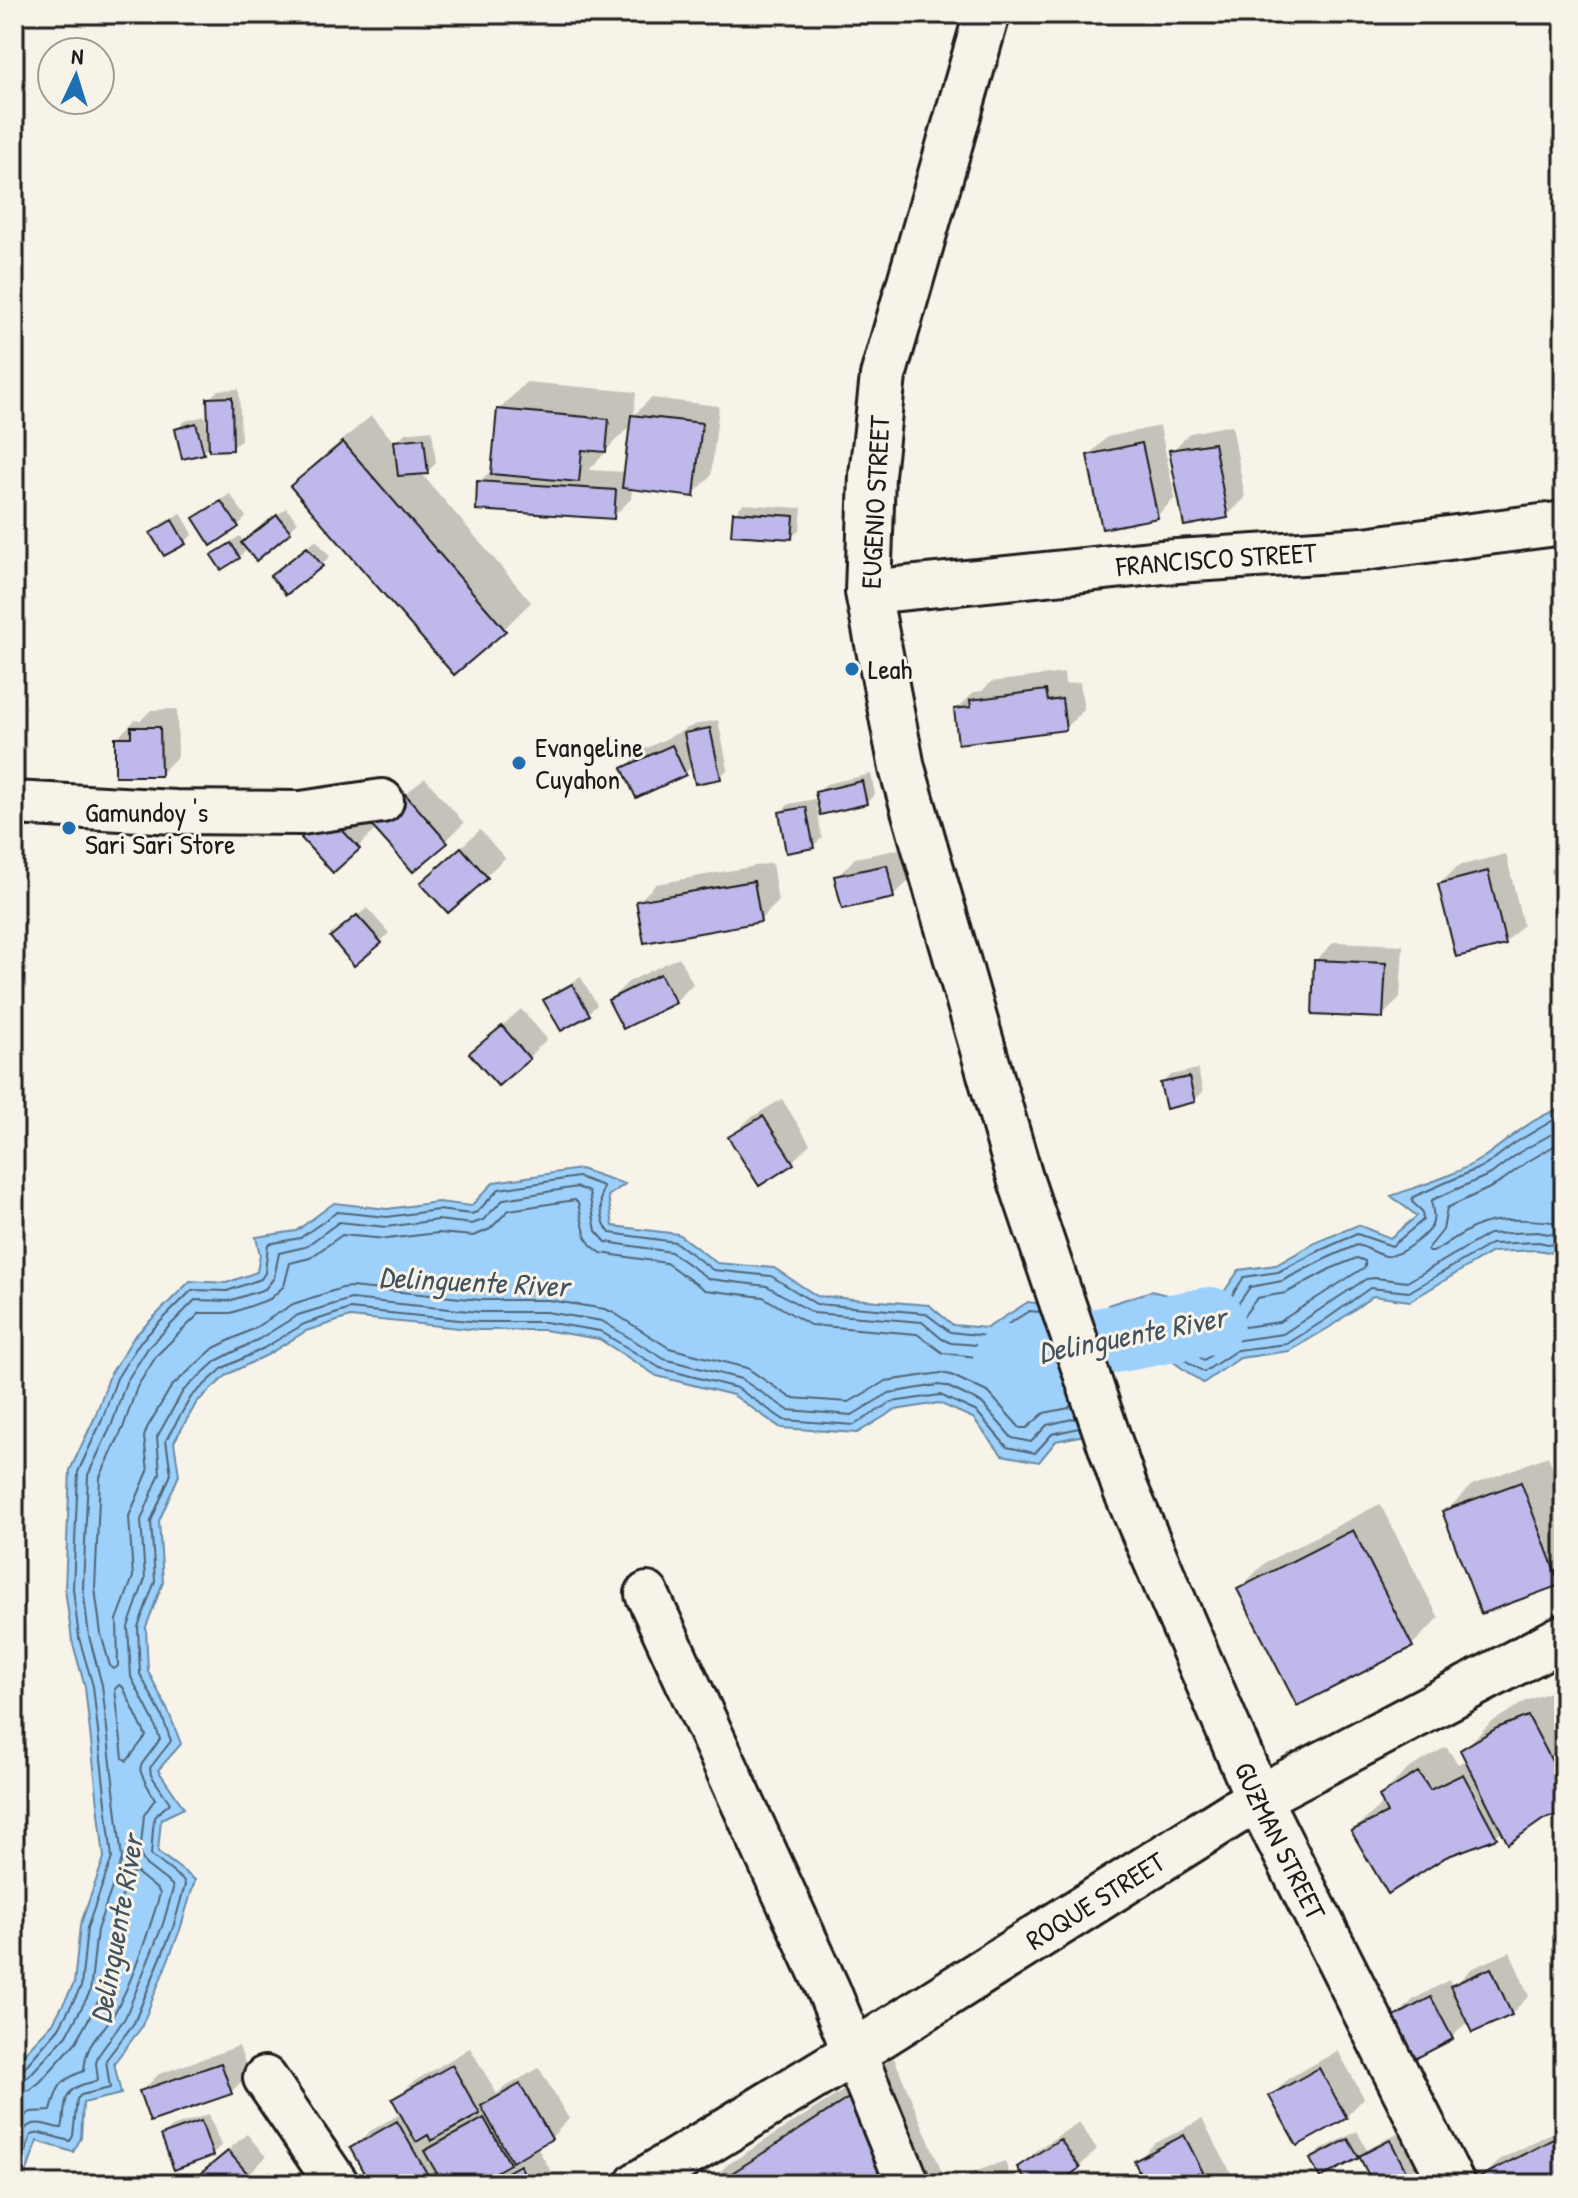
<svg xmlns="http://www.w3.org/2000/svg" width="1578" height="2198" viewBox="0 0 1578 2198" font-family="'Patrick Hand',sans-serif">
<rect width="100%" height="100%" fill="#f7f3e8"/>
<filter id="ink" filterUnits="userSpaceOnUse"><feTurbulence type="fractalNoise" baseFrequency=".0125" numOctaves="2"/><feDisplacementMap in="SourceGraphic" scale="16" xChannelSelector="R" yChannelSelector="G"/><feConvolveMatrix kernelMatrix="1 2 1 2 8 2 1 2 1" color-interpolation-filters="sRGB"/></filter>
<g filter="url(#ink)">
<path fill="#9dd1fb" stroke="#6989a2" stroke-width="2" d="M 1564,1108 L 1564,1255 L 1538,1250 L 1492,1252 L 1410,1301 L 1373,1296 L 1330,1327 L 1289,1351 L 1240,1358 L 1203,1383 L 1162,1354 L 1125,1358 L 1108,1305 L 1151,1291 L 1183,1299 L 1217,1302 L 1239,1270 L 1276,1265 L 1317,1242 L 1358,1225 L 1390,1238 L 1417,1216 L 1391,1196 C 1422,1185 1457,1175 1484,1157 C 1509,1140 1534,1115 1564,1108 Z
M 580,1169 L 625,1184 L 608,1196 L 613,1226 L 678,1234 L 717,1263 L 774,1268 L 817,1296 L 929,1305 L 953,1325 L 987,1328 L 1028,1302 L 1076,1309 L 1094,1433 L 1056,1441 L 1039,1462 L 1002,1455 L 973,1418 L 939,1403 L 895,1410 L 857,1433 L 781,1428 L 733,1395 L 657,1376 L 599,1339 L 544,1330 L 479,1330 L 350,1317 L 306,1331 L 267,1355 L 228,1374 L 197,1402 L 174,1442 L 179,1475 L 159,1521 L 163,1582 L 146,1627 L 148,1671 L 169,1713 L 181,1744 L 158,1770 L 184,1808 L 161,1819 L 158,1852 L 195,1880 L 180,1930 L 141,2028 L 114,2063 L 121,2094 L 83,2103 L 81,2138 L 73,2152 L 37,2141 L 25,2177 L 19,2184 L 14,2184 L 14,2064 L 53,2023 L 74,1984 L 80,1926 L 104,1858 L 85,1687 L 72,1640 L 65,1589 L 70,1470 L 95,1417 L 110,1375 L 134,1337 L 190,1281 L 226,1283 L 257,1272 L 260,1255 L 256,1237 L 296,1231 L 334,1203 L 387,1209 L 438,1202 L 471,1206 L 494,1182 Z"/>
<path fill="#0003" fill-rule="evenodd" d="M 526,382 L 636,392 L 634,415 L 651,398 L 719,406 L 711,476 L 693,494 L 632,488 L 631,499 L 613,517 L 479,482 L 494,468 L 499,410 ZM 632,424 L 626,472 L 589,470 L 605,453 L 606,450 Z
M 239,389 L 241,440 L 232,448 L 211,444 L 203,452 L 177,429 L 185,421 L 205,416 L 208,431 L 209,399 L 218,390 Z
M 371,416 L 395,443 L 405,433 L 432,430 L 436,463 L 427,472 L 420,472 L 531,602 L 504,629 L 293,486 L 320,459 Z
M 1232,425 L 1245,498 L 1227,516 L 1172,451 L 1190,433 Z
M 1160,426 L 1175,498 L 1157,516 L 1089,455 L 1107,437 Z
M 230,494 L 246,517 L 238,526 L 196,519 L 204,510 Z
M 743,504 L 802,508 L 800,529 L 791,537 L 735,513 Z
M 286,508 L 298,522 L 256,558 L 248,548 L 239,557 L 214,555 L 222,547 L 240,536 L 244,543 Z
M 181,513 L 193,534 L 185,542 L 153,533 L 161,524 Z
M 316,540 L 330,556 L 321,565 L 281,568 Z
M 1064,673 L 1065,684 L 1080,682 L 1084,710 L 1065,728 L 956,710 L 974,692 L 982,691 L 991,682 Z
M 177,709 L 178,756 L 160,774 L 117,738 L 135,720 L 141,720 L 151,710 Z
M 718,720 L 728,769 L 720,777 L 693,765 L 684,774 L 625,768 L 643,750 L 694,725 Z
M 871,774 L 875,794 L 866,803 L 817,793 L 826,784 Z
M 425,778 L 464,823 L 446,841 L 377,828 L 358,847 L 303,838 L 391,806 Z
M 815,799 L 822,838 L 813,846 L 781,812 L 789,804 Z
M 480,830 L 505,858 L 448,911 L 441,865 Z
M 905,848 L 912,878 L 893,896 L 837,877 L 855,858 Z
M 1506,854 L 1523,925 L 1505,943 L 1440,884 L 1458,866 Z
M 772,863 L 778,902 L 760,920 L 638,902 L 656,884 Z
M 367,908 L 389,933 L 380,942 L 341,929 Z
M 1334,942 L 1403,945 L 1400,998 L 1382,1016 L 1316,960 Z
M 679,957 L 693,984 L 675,1002 L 610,1000 L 628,982 Z
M 581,977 L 597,1005 L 588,1013 L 546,1000 L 554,992 Z
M 521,1009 L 547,1039 L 529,1057 L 472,1053 Z
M 1198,1069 L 1203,1092 L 1194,1100 L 1162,1083 L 1171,1075 Z
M 782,1099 L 810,1144 L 792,1162 L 731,1138 L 749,1119 Z
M 1548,1456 L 1564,1498 L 1564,1578 L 1558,1584 L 1445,1512 L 1472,1485 Z
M 1380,1504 L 1439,1618 L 1412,1645 L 1239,1589 L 1266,1562 Z
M 1555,1690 L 1564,1706 L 1564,1811 L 1503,1829 L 1496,1836 L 1353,1831 L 1384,1802 L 1381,1796 L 1408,1769 L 1446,1747 L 1458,1764 L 1468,1759 L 1463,1750 L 1490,1723 L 1526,1701 Z
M 1510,1952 L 1529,1996 L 1511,2014 L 1468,2021 L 1452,2037 L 1396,2017 L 1414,1999 L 1449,1980 L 1453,1987 L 1471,1969 Z
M 239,2046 L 249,2074 L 231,2092 L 141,2092 L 159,2074 Z
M 470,2048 L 497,2094 L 502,2089 L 539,2068 L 569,2119 L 551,2138 L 536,2145 L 558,2184 L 480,2184 L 489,2175 L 470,2184 L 372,2184 L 352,2149 L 370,2131 L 402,2113 L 395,2100 L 413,2082 Z
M 1338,2051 L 1364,2098 L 1346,2117 L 1298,2144 L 1271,2096 L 1289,2078 Z
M 894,2058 L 947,2184 L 708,2184 L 727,2165 Z
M 209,2114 L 221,2146 L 212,2154 L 163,2136 L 172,2127 Z
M 1202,2119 L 1237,2184 L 1148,2184 L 1136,2162 L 1154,2144 Z
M 1079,2122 L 1097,2149 L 1079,2167 L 1053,2184 L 1031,2184 L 1020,2167 L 1038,2149 Z
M 1564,2126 L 1564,2184 L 1486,2184 L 1483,2177 L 1501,2159 Z
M 1357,2131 L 1367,2150 L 1399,2132 L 1417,2167 L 1408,2175 L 1391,2184 L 1376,2184 L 1360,2154 L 1358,2157 L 1312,2159 L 1321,2150 Z
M 247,2134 L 266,2157 L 248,2175 L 237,2184 L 193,2184 L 192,2183 L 210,2165 Z
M 1005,2161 L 1012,2184 L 953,2184 L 960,2177 Z
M 271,2170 L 279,2184 L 244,2184 Z"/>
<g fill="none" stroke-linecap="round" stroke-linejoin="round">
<path stroke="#506475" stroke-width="2" d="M 1564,1116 L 1557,1118 L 1515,1143 L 1486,1165 L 1413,1197 L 1412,1202 L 1422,1211 L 1423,1220 L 1392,1246 L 1357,1234 L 1321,1250 L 1278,1272 L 1244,1277 L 1225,1306 L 1219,1310 L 1182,1306 L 1152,1300 L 1122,1309 L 1119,1313 L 1132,1348 L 1164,1347 L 1204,1372 L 1237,1350 L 1287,1344 L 1325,1320 L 1370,1288 L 1409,1292 L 1491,1244 L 1538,1242 L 1564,1247
M 1564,1127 L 1520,1152 L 1491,1174 L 1432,1200 C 1431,1208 1436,1216 1432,1225 C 1427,1235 1398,1258 1386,1256 C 1376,1254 1367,1247 1357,1245 L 1325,1259 L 1282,1281 L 1250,1287 L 1231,1314 L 1221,1320 L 1180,1316 L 1152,1310 L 1134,1316 L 1132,1320 L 1139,1338 L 1168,1337 L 1204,1360 L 1233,1341 L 1283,1334 L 1366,1279 L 1376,1278 L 1407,1282 L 1489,1234 L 1538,1232 L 1564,1237
M 1564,1140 L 1527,1162 L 1496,1185 L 1447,1208 L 1443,1230 L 1427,1250 L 1429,1252 L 1433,1252 C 1448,1243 1465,1230 1482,1224 C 1503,1217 1543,1220 1564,1224
M 1357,1258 L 1365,1261 L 1365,1267 L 1279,1322 L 1245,1327 L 1241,1325 L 1241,1320 L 1257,1298 L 1286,1293 L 1330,1269 Z
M 1048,1335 L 1034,1334 L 999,1356 L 984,1358 L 943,1353 L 917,1334 L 810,1325 L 763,1297 L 705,1290 L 666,1263 L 601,1253 L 591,1245 L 586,1238 L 578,1203 L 575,1200 L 509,1210 L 490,1229 L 474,1236 L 438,1233 L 386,1239 L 342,1235 L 310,1258 L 290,1263 L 284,1286 L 270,1299 L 231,1313 L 200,1313 L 157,1355 L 137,1387 L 123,1428 L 100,1477 L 95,1588 L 101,1634 L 110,1666 L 114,1669 L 118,1666 L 117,1620 L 133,1577 L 129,1516 L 148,1471 L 144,1437 L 147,1428 L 171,1387 L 214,1348 L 253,1329 L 293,1304 L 342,1288 L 351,1287 L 480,1300 L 548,1300 L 605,1309 L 614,1313 L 669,1348 L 747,1368 L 791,1398 L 849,1402 L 886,1381 L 941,1373 L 951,1375 L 989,1393 L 1020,1428 L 1027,1428 L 1044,1413 L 1069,1408 L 1071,1404
M 119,1685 L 123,1687 L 146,1736 L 127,1761 L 123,1758 L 115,1689 Z
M 14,2071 L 24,2068 L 59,2028 L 81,1987 L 87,1928 L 112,1858 L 93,1686 L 79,1638 L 73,1589 L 78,1472 L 102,1420 L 117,1378 L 140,1342 L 192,1290 L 227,1291 L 261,1279 L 265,1273 L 268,1244 L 300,1238 L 337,1212 L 387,1217 L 438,1210 L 471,1214 L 477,1212 L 499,1189 L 578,1177 L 603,1186 C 599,1199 600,1222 610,1233 L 675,1242 L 713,1270 L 771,1276 L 816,1304 L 925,1313 L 950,1332 L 986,1336 L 991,1335 L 1029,1311 L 1040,1312
M 14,2081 L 23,2080 L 29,2076 L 67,2035 L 90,1992 L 97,1930 L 122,1859 L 102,1685 L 89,1636 L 83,1588 L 88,1475 L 112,1424 L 126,1382 L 148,1348 L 195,1300 L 229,1301 L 265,1289 L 274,1278 L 279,1253 L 305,1247 L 339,1222 L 386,1227 L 438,1220 L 472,1224 L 483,1220 L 504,1199 L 577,1187 L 589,1192 L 596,1231 L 606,1242 L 671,1252 L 709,1279 L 767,1286 L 813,1313 L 922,1322 L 942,1339 L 951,1343 L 991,1346 L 1031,1321 L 1044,1323
M 14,2093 L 30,2090 L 40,2082 L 76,2042 L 100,1998 L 103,1988 L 109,1933 L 130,1874 L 136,1872 L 158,1890 L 160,1894 C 149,1930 134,1978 115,2012 C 101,2036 86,2040 84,2071 C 59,2080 57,2087 51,2111 L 31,2112 L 14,2122
M 14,2153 C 19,2138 23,2120 43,2124 C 50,2125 55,2128 62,2128 C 66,2113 61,2093 79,2086 C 85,2083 92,2083 98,2080 L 96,2063 L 98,2056 L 125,2018 L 163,1924 L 173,1889 L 172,1885 L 146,1865 L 140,1855 L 144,1815 L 155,1799 C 132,1759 138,1774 160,1739 L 153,1720 L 131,1677 L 128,1627 L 145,1579 L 141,1520 L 160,1473 L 157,1437 L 183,1391 L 216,1361 L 259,1339 L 298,1315 L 351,1299 L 479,1312 L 546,1312 L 602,1321 L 664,1359 L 741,1379 L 788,1410 L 852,1415 L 889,1393 L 938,1385 L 946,1386 L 982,1403 L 1012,1438 L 1031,1442 L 1047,1425 L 1076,1418
M 14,2179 L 18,2172 L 31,2135 L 40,2133 L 70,2141 L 73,2136 L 77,2099 L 81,2095 L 110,2088 L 106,2060 L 134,2023 L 173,1928 L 185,1885 L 184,1881 L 151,1855 L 154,1817 L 170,1803 L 151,1775 L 150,1768 L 171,1741 L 162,1716 L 140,1674 L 138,1627 L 155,1581 L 151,1521 L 171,1474 L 166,1440 L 191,1397 L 223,1368 L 264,1348 L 304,1324 L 350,1309 L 479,1322 L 545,1322 L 600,1331 L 660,1368 L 737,1388 L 784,1420 L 854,1425 L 892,1402 L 940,1395 L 977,1412 L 1007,1447 L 1035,1453 L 1052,1434 L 1079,1428"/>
<path stroke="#9dd1fb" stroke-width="68" d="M 1007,1359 L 1210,1321"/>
</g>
<path fill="#bfb9eb" stroke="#1c1c1c" stroke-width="2" d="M 232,397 L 233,450 L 209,451 L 207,398 Z
M 497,409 L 609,419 L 606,452 L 582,450 L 579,482 L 491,474 Z
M 631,415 L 702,423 L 694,497 L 622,488 Z
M 196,423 L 204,454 L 182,459 L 175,429 Z
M 424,438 L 428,474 L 398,476 L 394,441 Z
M 343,442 L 506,631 L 454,675 L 290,486 Z
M 1142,443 L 1158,518 L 1102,529 L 1087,455 Z
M 1214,443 L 1228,518 L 1184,526 L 1169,450 Z
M 477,481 L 616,490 L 614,519 L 476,510 Z
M 221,501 L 239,527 L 211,546 L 193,518 Z
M 733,512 L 794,516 L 792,539 L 731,535 Z
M 277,515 L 291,532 L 256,561 L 241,543 Z
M 172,520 L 186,544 L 164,556 L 150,533 Z
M 231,543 L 240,558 L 221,570 L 211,555 Z
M 307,547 L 323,566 L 286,595 L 270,576 Z
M 1046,690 L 1048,701 L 1062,699 L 1066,730 L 958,744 L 954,709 L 971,707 L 970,700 Z
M 131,727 L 160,727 L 161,776 L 115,776 L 115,737 L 131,737 Z
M 710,728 L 721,779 L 695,784 L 684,733 Z
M 672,745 L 686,775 L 636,798 L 622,768 Z
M 862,781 L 867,804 L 820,815 L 815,792 Z
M 405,794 L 448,843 L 413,872 L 370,824 Z
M 806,807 L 814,848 L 786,853 L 779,812 Z
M 327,814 L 360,849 L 333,873 L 301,838 Z
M 461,847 L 488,878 L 448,913 L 420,883 Z
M 887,865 L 894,898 L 842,909 L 834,876 Z
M 1488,871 L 1506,945 L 1456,957 L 1438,884 Z
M 754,881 L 761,922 L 644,943 L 636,901 Z
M 357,915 L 382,943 L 354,966 L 330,937 Z
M 1314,960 L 1386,963 L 1383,1018 L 1312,1015 Z
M 660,974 L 676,1003 L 623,1029 L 608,1000 Z
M 572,984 L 590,1015 L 561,1031 L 543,1000 Z
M 502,1026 L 530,1059 L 498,1086 L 469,1053 Z
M 1189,1077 L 1195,1102 L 1166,1109 L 1160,1083 Z
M 763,1116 L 794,1164 L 759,1186 L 728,1137 Z
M 1521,1482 L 1560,1585 L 1481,1614 L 1442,1511 Z
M 1353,1530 L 1413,1647 L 1297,1706 L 1237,1589 Z
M 1528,1716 L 1564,1784 L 1564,1813 L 1544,1819 L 1508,1844 L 1460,1750 L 1497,1728 Z
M 1418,1772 L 1430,1790 L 1463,1774 L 1497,1838 L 1446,1857 L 1388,1894 L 1351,1831 L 1387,1813 L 1379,1796 Z
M 1491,1968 L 1512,2015 L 1472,2033 L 1450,1986 Z
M 1431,1997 L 1453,2039 L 1415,2059 L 1394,2017 Z
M 221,2063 L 232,2094 L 150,2122 L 139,2091 Z
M 452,2065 L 480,2114 L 431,2141 L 428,2135 L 416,2142 L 392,2099 Z
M 1319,2068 L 1347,2118 L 1297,2146 L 1269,2096 Z
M 520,2084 L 552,2139 L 512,2162 L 481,2106 Z
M 858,2092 L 897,2184 L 715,2184 Z
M 484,2118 L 510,2164 L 475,2184 L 443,2184 L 424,2151 Z
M 201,2121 L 213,2156 L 174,2170 L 161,2135 Z
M 397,2121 L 433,2184 L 370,2184 L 350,2148 Z
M 1184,2135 L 1209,2184 L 1145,2184 L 1134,2161 Z
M 1060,2139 L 1080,2168 L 1057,2184 L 1028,2184 L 1017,2167 Z
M 1348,2139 L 1359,2158 L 1320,2178 L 1310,2159 Z
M 1553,2139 L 1564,2159 L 1564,2184 L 1484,2184 L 1480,2177 Z
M 1390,2140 L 1409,2177 L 1396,2184 L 1373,2184 L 1359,2156 Z
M 228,2151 L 250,2176 L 240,2184 L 191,2184 L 189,2183 Z
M 520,2165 L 530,2184 L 486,2184 Z"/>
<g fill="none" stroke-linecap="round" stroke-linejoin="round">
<defs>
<g id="minor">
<path id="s1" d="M 868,592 L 1162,562 L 1364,549 L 1564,523"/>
<path d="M 14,803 L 175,812 L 301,813 L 382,801"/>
<path d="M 647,1594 L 828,1989 L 908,2184"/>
<path d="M 265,2078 L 337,2184"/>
</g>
<g id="tertiary">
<path id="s2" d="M 987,14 L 883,376 L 872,475 L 868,592 L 902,768 L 1020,1178 L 1125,1488 L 1258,1798 L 1452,2184"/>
<path id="s3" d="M 638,2184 L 855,2052 L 1258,1798 L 1564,1637"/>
</g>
</defs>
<use href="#minor" stroke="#1c1c1c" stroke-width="48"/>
<use href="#tertiary" stroke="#1c1c1c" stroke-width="50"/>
<use href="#minor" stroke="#f7f3e8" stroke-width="42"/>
<use href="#tertiary" stroke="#f7f3e8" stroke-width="44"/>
</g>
</g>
<g fill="#1f6fb2" stroke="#f7f3e8" stroke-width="3">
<circle cx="852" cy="669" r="8"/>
<circle cx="519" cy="763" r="8"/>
<circle cx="69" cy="828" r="8"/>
</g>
<g text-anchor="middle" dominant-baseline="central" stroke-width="6" stroke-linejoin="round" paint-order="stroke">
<g font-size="28" fill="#1c1c1c" stroke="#f7f3e8">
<text transform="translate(875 502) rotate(-87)">EUGENIO STREET</text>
<text stroke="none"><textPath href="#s1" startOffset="350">FRANCISCO STREET</textPath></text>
<text stroke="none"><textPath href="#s2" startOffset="1912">GUZMAN STREET</textPath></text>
<text stroke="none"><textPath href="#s3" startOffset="538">ROQUE STREET</textPath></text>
</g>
<g font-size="28" fill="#1c1c1c" stroke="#f7f3e8" text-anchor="start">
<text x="868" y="669">Leah</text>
<text x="535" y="747">Evangeline<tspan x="535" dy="32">Cuyahon</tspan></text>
<text x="85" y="812">Gamundoy 's<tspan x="85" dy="32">Sari Sari Store</tspan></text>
</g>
<g font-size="30" font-style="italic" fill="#43525f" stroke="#f7f3e8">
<text transform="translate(474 1281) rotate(3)">Delinguente River</text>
<text transform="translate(1132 1334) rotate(-11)">Delinguente River</text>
<text transform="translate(116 1929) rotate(-80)">Delinguente River</text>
</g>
</g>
<rect width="1578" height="2198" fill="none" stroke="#f7f3e8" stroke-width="48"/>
<rect x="24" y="24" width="1530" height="2150" fill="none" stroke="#1c1c1c" stroke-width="3" filter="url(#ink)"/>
<g transform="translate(76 76) rotate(4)"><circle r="38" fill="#f7f3e8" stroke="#9f9d96" stroke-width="2"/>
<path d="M0-6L14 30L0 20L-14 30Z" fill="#1f6fb2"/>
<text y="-12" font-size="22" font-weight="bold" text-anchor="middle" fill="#1c1c1c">N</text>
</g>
</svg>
